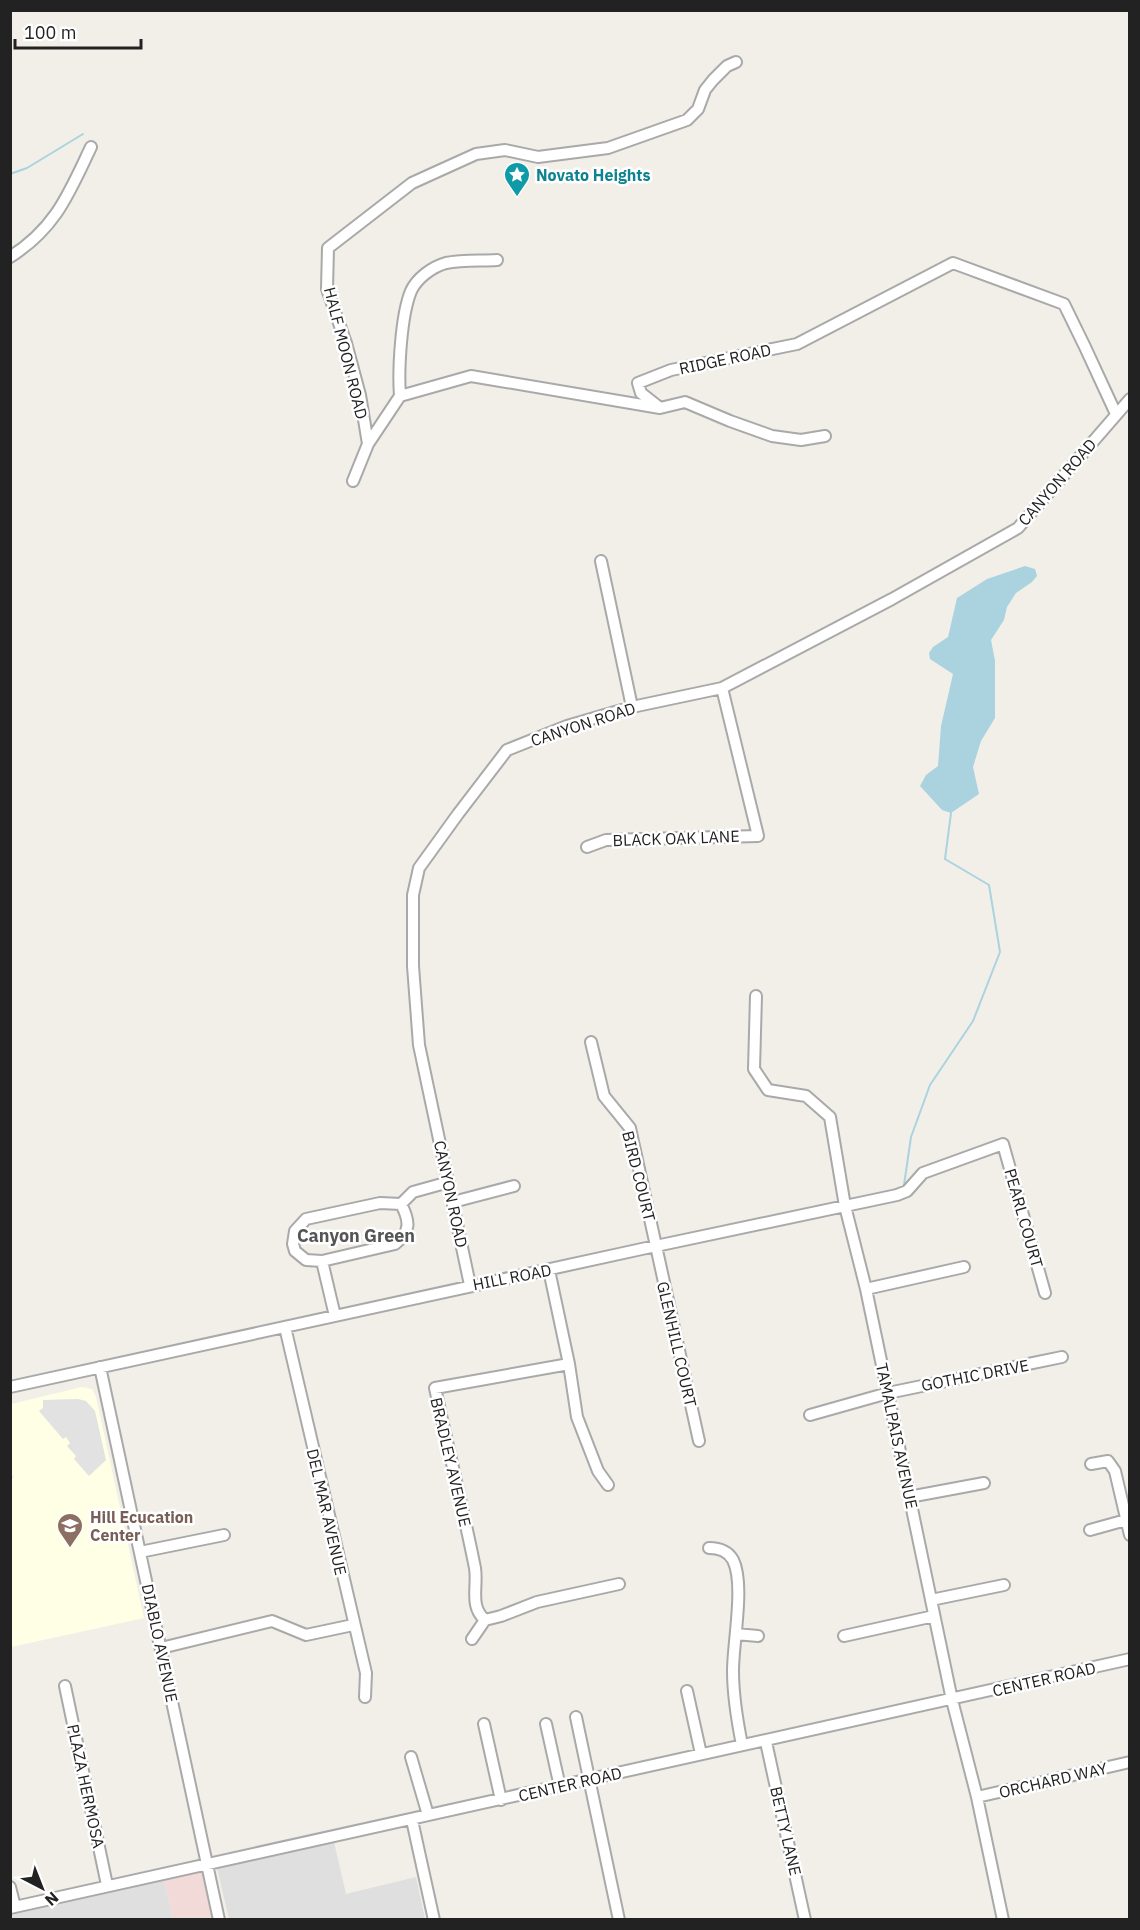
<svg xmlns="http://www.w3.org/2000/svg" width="1140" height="1930" viewBox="0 0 1140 1930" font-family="'IBM Plex Sans',sans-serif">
<rect width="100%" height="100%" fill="#f2efe9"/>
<path fill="#e0dfdf" d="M 334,1842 L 346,1894 L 416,1877 L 425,1919 L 229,1919 L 217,1868 Z
M 164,1880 L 173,1919 L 11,1920 L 10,1914 Z"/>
<path fill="#f2dad9" d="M 204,1871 L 214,1919 L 173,1919 L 164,1880 Z"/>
<path fill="#ffffe5" d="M 82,1387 L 92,1389 L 96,1397 L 144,1618 L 11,1647 L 10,1481 L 14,1477 L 10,1473 L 11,1404 Z"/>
<path fill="#e2e2e2" d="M 78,1399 L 86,1401 L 95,1411 L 106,1460 L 89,1476 L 74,1459 L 76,1456 L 67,1446 L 70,1443 L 66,1437 L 63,1439 L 39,1411 L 43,1408 L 43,1400 Z"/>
<path fill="#aad3df" d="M 1025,566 L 1035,569 L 1037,576 L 1032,582 L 1016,593 L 1007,607 L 1004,620 L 991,640 L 995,661 L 995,718 L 981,741 L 973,767 L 979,794 L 951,813 L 942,810 L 920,786 L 926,775 L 938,766 L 941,726 L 953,674 L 930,659 L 929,653 L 933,647 L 948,637 L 957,598 L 987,579 Z"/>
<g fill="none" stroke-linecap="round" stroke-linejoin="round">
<path stroke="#aad3df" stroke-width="2" d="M 10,174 L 27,168 L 83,134
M 904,1185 L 911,1137 L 930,1085 L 973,1021 L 1000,952 L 989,885 L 945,859 L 951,813"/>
<defs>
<path id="minor" d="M 10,257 C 56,228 69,193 91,147
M 400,396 C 398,370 401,315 411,291 C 417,278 432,267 446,263 C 462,260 481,261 497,260
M 660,408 L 685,402 L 730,421 L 772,436 L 801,440 L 825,436
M 368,444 L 360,395 L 346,343 L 327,289 L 328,248 L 412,183 L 476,154 L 505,150 L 538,157 L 608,148 L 687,120 L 698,109 L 705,90 L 713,80 L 727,66 L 736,62
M 353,481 L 368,444 L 400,396 L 471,376 L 660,408 L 641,393 L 638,383 L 671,370 L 797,344 L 953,263 L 1064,304 L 1085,347 L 1116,414
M 601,561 L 632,707
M 587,847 L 606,840 L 758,836 L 722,688
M 756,996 L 754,1069 L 768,1090 L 806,1096 L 830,1117 L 845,1206 L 866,1289 L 952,1700 L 977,1797 L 1003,1920
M 591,1042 L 604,1096 L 630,1128 L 699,1441
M 453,1202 L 514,1186
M 380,1203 L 401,1204 C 410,1221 411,1232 395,1244 L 322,1261 L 306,1260 L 295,1251 L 293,1244 L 295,1231 L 306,1219 Z
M 401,1204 L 413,1192 L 449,1182
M 322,1261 L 335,1316
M 549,1270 L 569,1364 L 577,1417 L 598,1471 L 608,1485
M 470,1285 L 419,1045 L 413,966 L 413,895 L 419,868 L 458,814 L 507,750 L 567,726 L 632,707 L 722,688 L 892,599 L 1018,528 L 1130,399
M 866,1289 L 964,1267
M 285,1327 L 366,1673 L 365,1697
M 569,1364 L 435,1388 C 448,1448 463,1508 475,1568 C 478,1587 469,1606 485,1620 L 501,1616 L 537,1602 L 619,1584
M 100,1367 L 219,1920
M 10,1387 C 306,1321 601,1257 897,1195 L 907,1191 L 923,1173 L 1003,1144 L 1045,1293
M 810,1415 L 888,1393 L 1062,1357
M 1091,1464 L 1108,1461 L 1115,1471 L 1130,1535
M 909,1497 L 984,1483
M 1090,1530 L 1126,1520
M 709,1548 C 719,1548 728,1551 733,1560 C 745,1584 733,1642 733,1671 C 733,1696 737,1720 742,1745
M 140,1552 L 224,1535
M 931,1600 L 1004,1585
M 736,1634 L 758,1636
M 844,1636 L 934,1616
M 472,1639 L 485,1620
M 161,1648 L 272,1621 L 306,1635 L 353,1625
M 65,1686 L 107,1885
M 687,1691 L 701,1754
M 576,1717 L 619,1920
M 484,1724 L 501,1800
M 546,1724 L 560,1787
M 766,1742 L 805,1920
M 411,1757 L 428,1815
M 977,1797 L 1130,1762
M 412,1820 L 434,1920
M 10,1887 L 15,1907
M 10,1908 L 1130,1659"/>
</defs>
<use href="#minor" stroke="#a9a9a9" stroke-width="14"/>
<use href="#minor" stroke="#fff" stroke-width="10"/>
</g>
<defs>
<symbol id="sight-pin" viewBox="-11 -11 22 30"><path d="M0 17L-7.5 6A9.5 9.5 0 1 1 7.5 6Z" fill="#0f9aa8" stroke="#fff"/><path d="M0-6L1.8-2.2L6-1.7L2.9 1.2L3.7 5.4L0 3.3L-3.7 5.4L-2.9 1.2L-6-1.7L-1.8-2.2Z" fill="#fff"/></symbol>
<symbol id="school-pin" viewBox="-11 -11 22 30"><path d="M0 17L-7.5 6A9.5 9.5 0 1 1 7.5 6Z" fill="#8d6e63" stroke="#fff"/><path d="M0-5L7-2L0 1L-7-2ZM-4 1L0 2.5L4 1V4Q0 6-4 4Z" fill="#fff"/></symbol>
</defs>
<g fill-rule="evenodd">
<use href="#sight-pin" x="502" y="160" width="30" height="40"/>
<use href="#school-pin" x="55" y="1511" width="30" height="40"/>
</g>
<g text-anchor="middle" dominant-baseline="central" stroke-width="5" stroke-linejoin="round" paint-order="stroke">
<g font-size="16" font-weight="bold" fill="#0d838f" stroke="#fff" text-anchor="start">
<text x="536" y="175">Novato Heights</text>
</g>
<g font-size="16" fill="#222" stroke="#fff">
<text transform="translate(346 353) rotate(76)">HALF MOON ROAD</text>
<text transform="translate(725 359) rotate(-12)">RIDGE ROAD</text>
<text transform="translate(1057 482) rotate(-49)">CANYON ROAD</text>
<text transform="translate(583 724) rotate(-18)">CANYON ROAD</text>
<text transform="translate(676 838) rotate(-2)">BLACK OAK LANE</text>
<text transform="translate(639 1176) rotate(76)">BIRD COURT</text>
<text transform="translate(451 1194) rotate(78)">CANYON ROAD</text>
<text transform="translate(1024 1218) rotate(74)">PEARL COURT</text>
<text transform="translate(512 1277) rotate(-11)">HILL ROAD</text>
<text transform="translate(677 1344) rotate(77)">GLENHILL COURT</text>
<text transform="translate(975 1375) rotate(-11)">GOTHIC DRIVE</text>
<text transform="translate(897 1436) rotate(78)">TAMALPAIS AVENUE</text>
<text transform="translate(451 1462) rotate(77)">BRADLEY AVENUE</text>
<text transform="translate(327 1512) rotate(77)">DEL MAR AVENUE</text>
<text transform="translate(160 1643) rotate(78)">DIABLO AVENUE</text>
<text transform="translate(1044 1679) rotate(-13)">CENTER ROAD</text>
<text transform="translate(1053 1780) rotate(-13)">ORCHARD WAY</text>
<text transform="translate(570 1784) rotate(-13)">CENTER ROAD</text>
<text transform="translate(86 1786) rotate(78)">PLAZA HERMOSA</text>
<text transform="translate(786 1831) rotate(77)">BETTY LANE</text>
</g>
<g font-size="16" font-weight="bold" fill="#785e54" stroke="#fff" text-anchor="start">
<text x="90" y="1517">Hill Ecucation<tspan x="90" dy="18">Center</tspan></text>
</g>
<g font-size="18" font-weight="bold" fill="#555" stroke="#fff">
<text x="356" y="1235">Canyon Green</text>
</g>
</g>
<rect width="1140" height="1930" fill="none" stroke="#222222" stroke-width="24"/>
<g transform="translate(42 1888) rotate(138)" stroke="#ffffff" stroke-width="4.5" paint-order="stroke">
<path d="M0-4.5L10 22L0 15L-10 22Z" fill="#222222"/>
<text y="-9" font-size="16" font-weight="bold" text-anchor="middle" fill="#222222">N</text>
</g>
<path d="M15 39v9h126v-9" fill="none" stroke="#222222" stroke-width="3"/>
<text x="24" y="39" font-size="18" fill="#222222" stroke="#ffffff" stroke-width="4.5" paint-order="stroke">100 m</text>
</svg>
